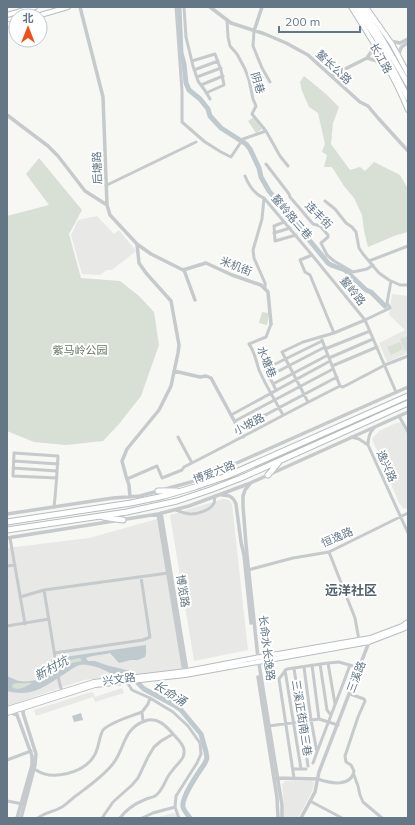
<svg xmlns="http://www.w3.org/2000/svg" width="415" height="825" viewBox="0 0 415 825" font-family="Mulish,'Noto Sans SC',sans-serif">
<rect width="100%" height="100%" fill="#f7f7f3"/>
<path fill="#e8e9e7" d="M 97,216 L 114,234 L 119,230 L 136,251 L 112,270 L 107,270 L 100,275 L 82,274 L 71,235 L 78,220 Z
M 392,294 L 408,296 L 408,353 L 387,362 L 379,343 L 405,330 L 389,315 Z
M 404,422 L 408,431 L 408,508 L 404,509 L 399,503 L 372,439 L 379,431 L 396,423 Z
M 223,499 L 229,500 L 232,504 L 248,650 L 194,661 L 170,515 Z
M 157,519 L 182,669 L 84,680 L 7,706 L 7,548 L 89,538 Z
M 122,688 L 124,693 L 95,702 L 93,697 L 36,716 L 34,710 L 88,693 L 89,693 L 93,692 L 95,697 Z
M 285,781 L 312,781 L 314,783 L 312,792 L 298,818 L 283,818 L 284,808 L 282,784 Z
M 173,813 L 177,814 L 179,818 L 155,818 Z"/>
<path fill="#d8dfd4" d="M 304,76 L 326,94 L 339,107 L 333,123 L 331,144 L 350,170 L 360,167 L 365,171 L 374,162 L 400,175 L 408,189 L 408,232 L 394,236 L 368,247 L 364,231 L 362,215 L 354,198 L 344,186 L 332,167 L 324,167 L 327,155 L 322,152 L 325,144 L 318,113 L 309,107 L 302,91 L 300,82 Z
M 254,117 L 262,129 L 256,133 L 248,121 Z
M 39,158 L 82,210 L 69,234 L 81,278 L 120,281 L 139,296 L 154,312 L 159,345 L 141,396 L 119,424 L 103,441 L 66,445 L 34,442 L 7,431 L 7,216 L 49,205 L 26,174 Z
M 262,312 L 269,313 L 267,325 L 259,323 Z
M 408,336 L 408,350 L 405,351 L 400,339 Z
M 400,342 L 403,349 L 391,355 L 387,347 Z
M 80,658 L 82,661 L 61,665 L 61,662 Z
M 18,683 L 33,683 C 27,687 19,691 12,687 L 13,684 Z"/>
<path fill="#bfcacf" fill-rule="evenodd" d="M 146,645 L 146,654 L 145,657 L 138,660 L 131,660 L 119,663 L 110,653 C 102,655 93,655 86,658 L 88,661 L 95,661 L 112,667 L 117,668 L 115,674 C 110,674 109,672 104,670 C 98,667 87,664 80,665 C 76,666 70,670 66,673 C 46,685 34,698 7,691 L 7,676 C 10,677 13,679 16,680 C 28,684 46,680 51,666 C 51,664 51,662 51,659 ZM 80,658 L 82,661 L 61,665 L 61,662 ZM 18,683 L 32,683 C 26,687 18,691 12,687 L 13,684 Z
M 81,713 L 83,720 L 74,722 L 72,716 Z"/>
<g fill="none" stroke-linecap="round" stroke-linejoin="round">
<path stroke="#bfcacf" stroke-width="5" d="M 179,7 L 181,53 L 184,64 L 186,83 L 189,90 L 200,99 L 208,109 L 210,116 L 221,128 L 246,144 L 250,149 L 259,168 L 261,177 L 269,191 L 328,263 L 331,265 L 345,270 L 366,290 L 371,292 L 385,306
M 111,669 L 128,673 L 144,689 L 174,705 L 181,710 L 201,734 L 206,752 L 207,758 L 205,763 C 199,772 181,797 183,807 C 184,811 188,815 190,818"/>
<defs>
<path id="secondary" d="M 351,7 C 372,40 393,74 408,110
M 366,7 L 392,44 L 408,74
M 7,15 L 35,7
M 37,16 L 68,7
M 7,25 L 16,22
M 7,709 L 94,682 L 187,671 L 255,658 L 370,638 L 402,626 L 408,622
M 7,713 L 95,685 L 185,675 L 369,642 L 403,629 L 408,626"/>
<path id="trunk" d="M 355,7 L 376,37 L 408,98
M 361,7 L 379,34 L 408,84
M 268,475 L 279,462
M 158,491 L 177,491
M 103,517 L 123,520
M 7,522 L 131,503 L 164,496 L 195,487 L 227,476 L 408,396
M 7,530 L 127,512 L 177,501 L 210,490 L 241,478 L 408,403"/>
</defs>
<use href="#secondary" stroke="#b6bcc0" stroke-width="6"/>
<use href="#trunk" stroke="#b8bcbf" stroke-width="7"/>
<path stroke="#c6cacd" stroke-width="3" d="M 176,7 L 182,91 L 182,122 L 205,142 L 221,152 L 231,157 L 243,139 L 266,131
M 184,7 L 186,37 L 193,66 L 198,81 L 206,92 L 210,99
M 227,20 L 228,37 L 230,46 L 237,54 L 245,69 L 249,80 L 253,99 L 256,106 L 252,114 L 266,131 L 280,156 L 288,166
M 254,31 L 253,46 L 262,68 L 270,82
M 192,61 L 215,54 L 221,70 L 224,85 L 206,93
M 194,70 L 218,61
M 197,77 L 221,68
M 201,85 L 223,76
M 266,164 L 286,190 L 289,194 L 290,197 L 313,224 L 320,226 L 328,235 L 328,237 L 321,243 L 327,255 L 334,261 L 353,272 L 367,269 L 373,265
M 245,176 C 249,186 254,194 264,198 L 312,255 L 365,320 L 396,392
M 107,185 L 196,142
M 264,198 L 262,219 L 253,250 L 254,258 L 265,283 L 265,289
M 325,201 L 335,209 L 346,223 L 352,227 L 356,232 L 359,248 L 363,254 L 379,273 L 389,280 L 400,285 L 408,285
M 284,222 L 274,226 L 275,241 L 296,235
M 274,233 L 290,228
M 312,255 L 300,260 L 305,272 L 310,275 L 334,333
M 369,261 L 408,246
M 271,324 L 266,337 L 249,344 C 255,352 256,361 259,370 C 266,386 275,400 283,415
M 322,340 L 340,386
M 325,349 L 370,331
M 329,358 L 373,339
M 332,366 L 377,347
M 269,376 L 265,369 L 322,341
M 273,384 L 328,355
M 276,390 L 269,376 L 325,347
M 308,402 L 282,352 L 303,342 L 334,333 L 365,320 L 390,308 L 387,303 L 391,281
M 231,415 L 330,361
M 399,416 L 408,432
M 235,421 L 333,369
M 374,428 C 369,433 368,438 368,445 L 408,533
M 239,429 L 337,377
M 178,437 L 192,463
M 351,437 L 359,439 L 368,445
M 14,461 L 58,464
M 13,468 L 57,471
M 127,479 L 157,466 L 162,478 L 182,470 L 184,467 C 236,441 288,412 340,386 L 343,387 L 385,365 L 408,356
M 54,507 C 56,490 57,473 58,456 L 14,453 L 13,476 L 57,478
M 176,510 C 181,512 186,514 191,514 C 198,514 211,510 214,503 C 215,501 214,499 215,497
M 10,538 L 25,624
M 329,552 L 355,618 L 359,640
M 7,566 L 15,565
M 248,570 L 293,558 L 329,552 L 408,513
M 44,590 L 59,681 L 62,692
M 20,597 L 44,590 L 168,573
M 7,626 L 49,619
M 54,653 L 143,640 L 150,637 L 141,577
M 328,663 L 335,704
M 320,664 L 327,710 L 331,715
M 312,665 L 319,719
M 304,667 L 311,720 L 317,752
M 294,668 L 308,766
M 285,670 L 301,769
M 127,682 L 132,690 L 150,698 L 173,712 L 188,726 L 200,743 L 201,754 L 197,763 L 176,796 L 175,807 L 179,818
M 143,721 L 142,712 L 148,704 L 150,698
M 269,726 L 319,719 L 338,725
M 7,760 L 31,751
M 313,763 C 325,730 338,698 350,665
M 293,769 L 306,769
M 36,770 C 52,781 84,773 94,756 C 99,749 99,736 103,730 C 110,722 132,716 142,712
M 354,775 L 358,786 L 360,795 L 363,802 L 382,818
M 294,778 L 279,679 L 285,671 L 287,669 L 328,663 L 339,662 L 360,668
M 318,779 C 329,783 351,788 354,771 L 351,765 L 346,762 L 345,756 L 358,717 L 365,701 L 364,699 L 350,694
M 7,801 L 23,804
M 310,801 L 342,818
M 38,818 C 45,812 53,812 60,808 C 66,805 71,799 77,795 C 89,786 102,777 112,765 C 125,750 122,729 145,721 C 158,716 167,727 175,736 C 180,742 187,748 183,757 C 181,762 175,766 172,771 C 165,778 164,790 155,796 C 152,798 147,798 144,800 C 134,804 126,810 120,818
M 102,818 L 113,802 L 132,785 L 138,778 L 148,757 L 154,747 L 161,741 L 173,734
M 142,818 L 153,813 L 175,807"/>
<path stroke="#c6cacd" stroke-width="3.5" d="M 80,7 L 103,97 L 107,205 L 110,215 L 137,244 L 151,254 L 183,270 L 206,263 L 232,275 L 261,285 L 268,292 L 271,324
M 210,7 L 231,23 L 265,34 L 286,43 L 308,55 L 360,102 L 368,106 L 378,118 L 408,151
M 254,31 L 262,7
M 390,41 L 400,43 L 408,39
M 399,56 C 400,48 400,47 408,43
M 367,58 L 371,52 L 374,44
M 331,76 L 367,58 L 384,63
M 7,115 L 48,146 L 58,156 L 85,191 L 107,205
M 184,270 L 195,300
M 174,371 L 200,377 L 206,376 L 211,378 L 243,437
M 250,484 L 245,490 L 243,496 L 243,506 L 246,544 L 247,555 L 258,658 L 280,793 L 282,805 L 282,818
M 222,495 C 230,495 233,497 236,504 L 241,542 L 244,555 L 251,623
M 130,497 L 129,485 L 126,476 L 122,461 L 127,449 L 159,410 L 171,386 L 178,353 L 179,345 L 171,301 L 146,273 L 139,263 L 137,244
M 161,513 L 187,671
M 7,514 L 113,498 L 140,496 L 191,482 L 239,462 L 408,387
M 158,514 L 184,672
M 7,538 L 158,514 L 189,506 L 248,484 L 408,412
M 258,677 L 277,798 L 278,818
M 9,712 L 17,715 L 32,756 L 32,765 L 17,818
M 275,778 L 318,779
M 21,818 L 35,765 L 36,754 L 23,713 L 24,707
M 301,818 L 315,792 L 319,772 L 369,642"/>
<use href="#secondary" stroke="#fff" stroke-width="4"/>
<use href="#trunk" stroke="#fff" stroke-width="5"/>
</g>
<g text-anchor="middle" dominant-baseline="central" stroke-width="4" stroke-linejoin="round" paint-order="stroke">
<g font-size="11" fill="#647787" stroke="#fff">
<text transform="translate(381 58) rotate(61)">长江路</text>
<text transform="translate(334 67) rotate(43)">鳌长公路</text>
<text transform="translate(258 83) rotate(74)">阴巷</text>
<text transform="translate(97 168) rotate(-92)">后塘路</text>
<text transform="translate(319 215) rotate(45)">连丰街</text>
<text transform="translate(292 217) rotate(49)">鳌岭路二巷</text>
<text transform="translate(236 266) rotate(21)">米机街</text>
<text transform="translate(353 291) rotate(51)">鳌岭路</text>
<text transform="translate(267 362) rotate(68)">水塘巷</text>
<text transform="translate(249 424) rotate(-28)">小坡路</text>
<text transform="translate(387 466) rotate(66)">逸兴路</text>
<text transform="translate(214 472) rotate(-21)">博爱六路</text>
<text transform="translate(337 537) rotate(-23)">恒逸路</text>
<text transform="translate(183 591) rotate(81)">博览路</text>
<text transform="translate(267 648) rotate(83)">长命水长逸路</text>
<text transform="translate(356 677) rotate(-69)">三溪路</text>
<text transform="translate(119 679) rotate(-7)">兴文路</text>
<text transform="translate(302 718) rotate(81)">三溪正街南三巷</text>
</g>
<g font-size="11" fill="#64785f" stroke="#fff">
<text x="80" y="350">紫马岭公园</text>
</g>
<g font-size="12" font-style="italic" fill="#5f7983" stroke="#fff">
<text transform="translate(51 668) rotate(-29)">新村坑</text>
<text transform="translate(170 693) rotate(32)">长命涌</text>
</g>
<g font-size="13" font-weight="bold" fill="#52606b" stroke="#fff">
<text x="351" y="590">远洋社区</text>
</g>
</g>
<rect width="415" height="825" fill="none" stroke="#647787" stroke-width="16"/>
<g transform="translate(28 28)"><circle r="19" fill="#ffffff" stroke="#c1c9cf"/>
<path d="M0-3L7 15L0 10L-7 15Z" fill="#ef4f1b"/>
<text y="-6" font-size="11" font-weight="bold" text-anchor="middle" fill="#647787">北</text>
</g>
<path d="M279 26v6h81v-6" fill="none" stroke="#647787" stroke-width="2"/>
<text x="285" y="26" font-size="12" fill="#647787" stroke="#ffffff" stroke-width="3" paint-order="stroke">200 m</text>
</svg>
